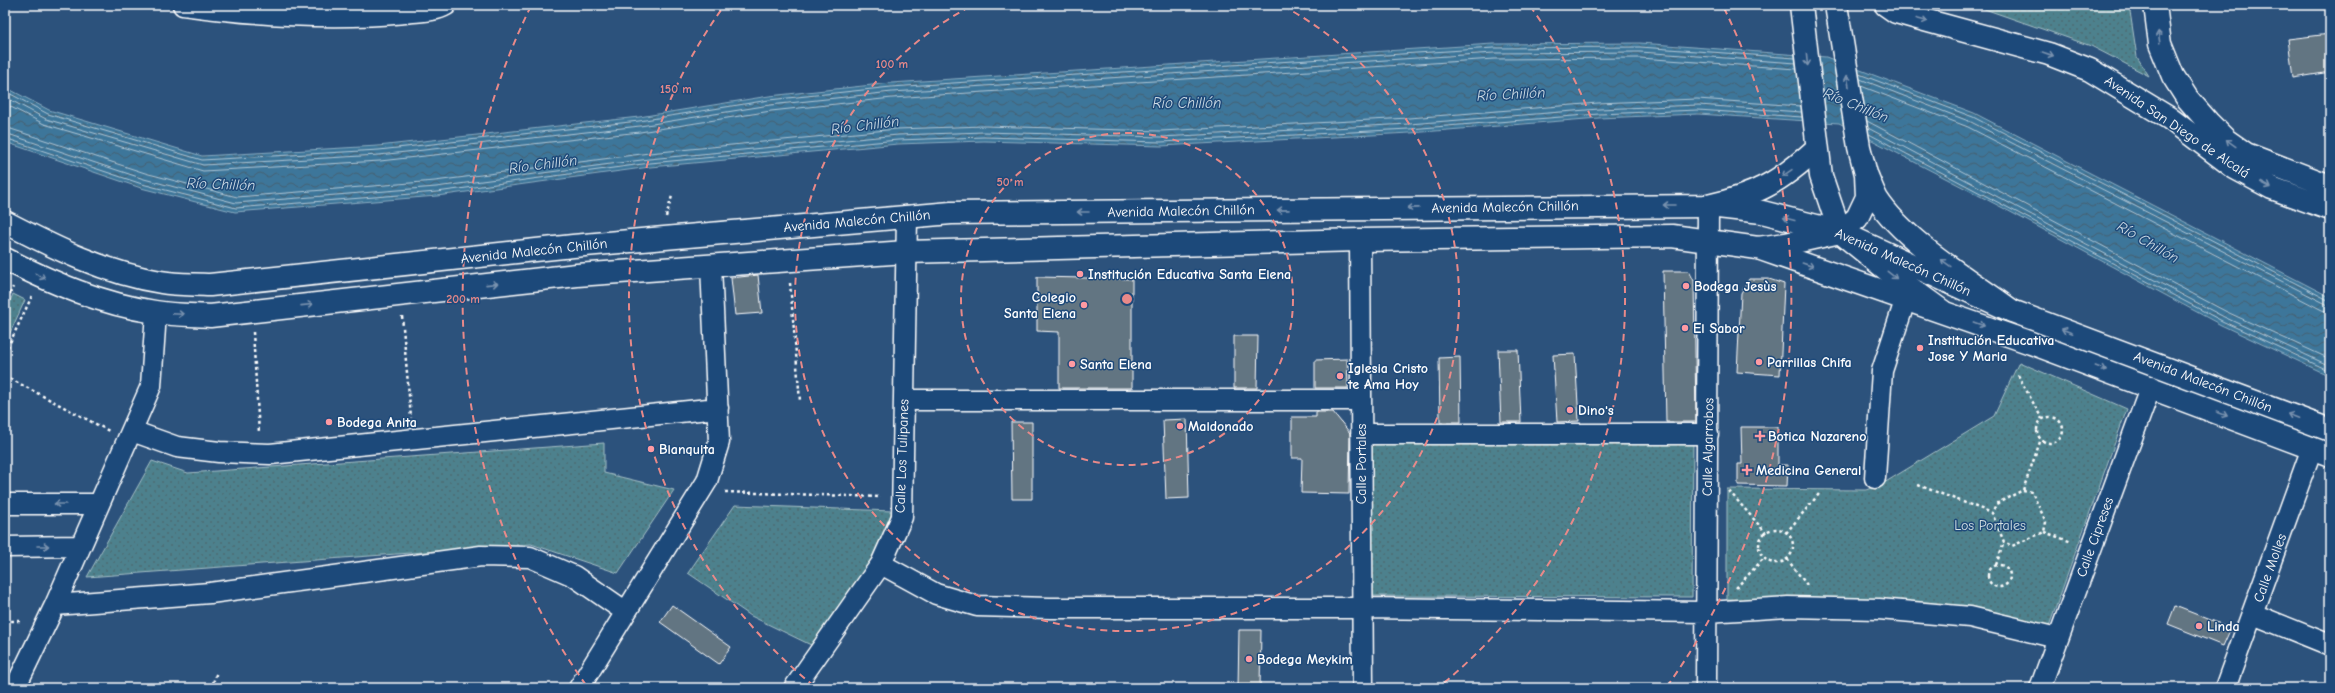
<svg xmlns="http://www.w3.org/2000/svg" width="2335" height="693" viewBox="0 0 2335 693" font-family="'Comic Neue',sans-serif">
<defs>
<pattern id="park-dots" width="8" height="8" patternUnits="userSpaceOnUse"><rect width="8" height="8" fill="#4e818d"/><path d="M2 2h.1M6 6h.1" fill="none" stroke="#4d6970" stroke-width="1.8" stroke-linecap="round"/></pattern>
<pattern id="water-waves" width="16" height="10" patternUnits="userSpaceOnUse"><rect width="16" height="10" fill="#3e769a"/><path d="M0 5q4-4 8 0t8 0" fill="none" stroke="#465f6f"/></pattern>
</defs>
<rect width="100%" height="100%" fill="#2c527c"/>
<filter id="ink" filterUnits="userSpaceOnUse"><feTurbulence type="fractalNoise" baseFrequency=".025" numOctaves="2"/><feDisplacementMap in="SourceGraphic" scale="8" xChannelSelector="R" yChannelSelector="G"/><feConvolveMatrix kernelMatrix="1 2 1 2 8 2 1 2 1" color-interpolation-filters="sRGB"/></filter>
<g filter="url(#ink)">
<path fill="url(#park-dots)" stroke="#a6c0c6" d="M 1973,5 L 2129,5 L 2137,57 L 2149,76 L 2091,46 Z
M 13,294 L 25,300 L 5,344 L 5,313 Z
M 2019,362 L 2127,409 L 2049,626 L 1930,606 L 1727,599 L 1727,489 L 1866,490 L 1884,483 L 1994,416 Z
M 1367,437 L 1693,438 L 1692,597 L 1370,596 Z
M 604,443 L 604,473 L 674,490 L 618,573 L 531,544 L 87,577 L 152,461 L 188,473 Z
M 735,505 L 892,511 L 872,565 L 813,646 L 751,616 L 688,573 Z"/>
<path fill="url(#water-waves)" stroke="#8badc2" d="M 1640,43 L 1826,57 L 1974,113 L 2330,297 L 2330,376 L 2221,325 L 2003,208 L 1839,123 L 1698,114 L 1599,118 L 1410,133 L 1161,146 L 984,141 L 898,144 L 650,167 L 437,196 L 235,212 L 141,188 L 5,142 L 5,87 L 49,110 L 202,156 L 378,146 L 639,117 L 769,96 L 891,83 L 1493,44 Z"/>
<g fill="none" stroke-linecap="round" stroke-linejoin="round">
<path stroke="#b2c8d7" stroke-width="1" d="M 1859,74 L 1973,117 L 2330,301
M 1860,79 L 1971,122 L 2330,306
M 1861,86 L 1968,127 L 2322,310 L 2330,312
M 5,91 L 48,114 L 202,160 L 379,150 L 639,121 L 769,100 L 891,87 L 1494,48 L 1640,47 L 1795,58
M 5,97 L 46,119 L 203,165 L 379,155 L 640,126 L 770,105 L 892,92 L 1494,53 L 1640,52 L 1796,63
M 5,104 L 44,124 L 203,171 L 380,161 L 640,132 L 771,111 L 892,98 L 1494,59 L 1640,58 L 1796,69
M 1867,121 L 2227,312 L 2330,359
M 5,127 L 145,173 L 237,197 L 435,181 L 649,153 L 897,129 L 984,126 L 1161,131 L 1409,118 L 1598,103 L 1697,99 L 1801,106
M 1868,128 L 2224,317 L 2330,366
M 5,133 L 144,179 L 236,203 L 436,187 L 649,159 L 898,135 L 984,132 L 1161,137 L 1409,124 L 1599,109 L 1698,105 L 1801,112
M 1869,134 L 2222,321 L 2330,371
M 5,138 L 142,184 L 236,208 L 437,192 L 650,163 L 898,140 L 984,137 L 1161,142 L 1409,129 L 1599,114 L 1698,110 L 1802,117"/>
</g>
<path fill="#627482" stroke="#fff" d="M 2330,34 L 2330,72 L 2293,78 L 2288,39 Z
M 1663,271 L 1689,271 L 1694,281 L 1696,422 L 1666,422 Z
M 758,275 L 762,313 L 735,315 L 731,278 Z
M 1037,277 L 1132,279 L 1132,388 L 1059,388 L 1059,332 L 1037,331 Z
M 1749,279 L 1769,279 L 1784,284 L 1780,375 L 1737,372 L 1741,293 Z
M 1234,336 L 1258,336 L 1257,388 L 1234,388 Z
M 1498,350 L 1518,350 L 1521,422 L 1501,422 Z
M 1575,354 L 1579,421 L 1557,422 L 1553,355 Z
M 1460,357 L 1461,422 L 1440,422 L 1439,358 Z
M 1347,359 L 1348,388 L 1315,388 L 1315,360 Z
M 1316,412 L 1333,412 L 1350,433 L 1349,494 L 1301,493 L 1302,458 L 1292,458 L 1292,417 L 1316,417 Z
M 1187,419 L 1189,498 L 1166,499 L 1163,420 Z
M 1011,422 L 1032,422 L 1032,499 L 1012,499 Z
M 1741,427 L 1778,427 L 1778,465 L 1788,465 L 1787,486 L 1738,485 L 1738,464 L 1742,464 Z
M 672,605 L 731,647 L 719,664 L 660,622 Z
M 2175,606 L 2231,628 L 2223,646 L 2168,624 Z
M 1239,630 L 1261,630 L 1260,688 L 1238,688 Z"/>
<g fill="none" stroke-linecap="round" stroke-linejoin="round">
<defs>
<path id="minor" d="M 183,5 C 256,15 331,20 405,13 C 419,11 434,12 446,5
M 1360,240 L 1363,688
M 904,400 L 1361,400
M 132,431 L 177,447 L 219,452 L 270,454 L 718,408
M 1361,434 L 1708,434
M 1875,478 L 1882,371 L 1906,298
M 5,504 L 99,504
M 5,547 L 81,546
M 881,564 L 936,594 L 977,606 L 1050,608 L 1361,608 L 1706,612 L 1788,607 L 1879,609 L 1970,617 L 2057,638
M 55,605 L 210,593 L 481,556 L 530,557 L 574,576 L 626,612
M 2253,614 L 2330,645
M 15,688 L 55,605 L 151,386 L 156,313
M 579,688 L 707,481 L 719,442 L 711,266
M 794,688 L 881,564 L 902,517 L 907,216
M 1706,688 L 1708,206
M 2040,688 L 2151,386
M 2225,688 L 2312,448"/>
<path id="tertiary" d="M 1709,206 L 1762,212 L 1840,232 L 2012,311 L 2330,430
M 1758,248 L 2031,343 L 2330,455"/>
<path id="secondary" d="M 1801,5 L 1821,176 L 1840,232 L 1902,282 L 1942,311
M 1886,5 L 1896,12 L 1917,18 L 2049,54 L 2090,70 L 2169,118 L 2235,168 L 2272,188 L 2330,209
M 2155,5 L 2160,44 L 2173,76 L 2187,98 L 2208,122 L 2226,140 L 2246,154 L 2330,186
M 1867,176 C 1870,183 1873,192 1877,199 C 1905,242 1970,280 2012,311
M 5,222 C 55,248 105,273 161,282 C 177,285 194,284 210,285 L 573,246 L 951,213 L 1708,206 C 1757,195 1780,182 1817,148
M 5,259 C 53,283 101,304 155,312 C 173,315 192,315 210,316 L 577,275 L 906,252 L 1360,240 L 1672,236 L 1758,248 L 1786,244 L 1840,232 L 1857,218 L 1867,197 L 1866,174 L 1859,147 L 1836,5"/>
</defs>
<use href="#minor" stroke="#fff" stroke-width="23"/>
<use href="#tertiary" stroke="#fff" stroke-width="25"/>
<use href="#secondary" stroke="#fff" stroke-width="25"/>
<path stroke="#fff" stroke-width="2.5" stroke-dasharray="3 3" stroke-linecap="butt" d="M 666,217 L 672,196
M 790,283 L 800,401
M 5,305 L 13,287
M 402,316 L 411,418
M 253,332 L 259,433
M 5,353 L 32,296
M 2018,375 L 2042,419
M 5,376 L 109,431
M2037 430a13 13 0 1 1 26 0a13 13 0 1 1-26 0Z
M 1918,485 L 1992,513
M 2023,490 L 2032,492 L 2046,522 L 2044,532 L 2012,546 L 2004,542 L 1992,513 L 1996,504 Z
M 2023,490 L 2041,439
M 1729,491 L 1766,533
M 725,492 L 881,497
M1759 546a17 17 0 1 1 34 0a17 17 0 1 1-34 0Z
M 2044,532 L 2072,542
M 1786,533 L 1819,494
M 1787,559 L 1807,585
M1988 576a11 11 0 1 1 22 0a11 11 0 1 1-22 0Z
M 1996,565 L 2004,542
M 1736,588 L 1764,558
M 5,621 L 23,621
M 211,688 L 217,672"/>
<use href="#minor" stroke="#1f4a7a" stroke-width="20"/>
<use href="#tertiary" stroke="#1f4a7a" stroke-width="22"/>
<use href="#secondary" stroke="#1f4a7a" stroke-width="22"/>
</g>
<defs><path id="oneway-shaft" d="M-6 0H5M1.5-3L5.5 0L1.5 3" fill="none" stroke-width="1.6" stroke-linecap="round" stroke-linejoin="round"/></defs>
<g stroke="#7992af">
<use href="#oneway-shaft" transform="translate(1922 20) rotate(14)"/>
<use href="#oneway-shaft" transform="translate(2159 37) rotate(-98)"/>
<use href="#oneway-shaft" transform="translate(2048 54) rotate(19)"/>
<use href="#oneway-shaft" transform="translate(1807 60) rotate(84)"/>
<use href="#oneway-shaft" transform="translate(1848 81) rotate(-100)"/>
<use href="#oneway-shaft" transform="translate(2231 143) rotate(-144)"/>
<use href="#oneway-shaft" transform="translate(1787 173) rotate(146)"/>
<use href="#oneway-shaft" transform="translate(2266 185) rotate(28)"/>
<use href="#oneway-shaft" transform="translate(1669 205) rotate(-180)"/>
<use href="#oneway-shaft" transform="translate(1413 208) rotate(179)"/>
<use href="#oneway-shaft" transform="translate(1283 210) rotate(179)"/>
<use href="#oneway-shaft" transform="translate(1083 212) rotate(180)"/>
<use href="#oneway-shaft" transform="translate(1789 219) rotate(-166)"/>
<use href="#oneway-shaft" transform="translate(1946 263) rotate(-144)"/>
<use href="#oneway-shaft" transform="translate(1808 265) rotate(19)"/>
<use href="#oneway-shaft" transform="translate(1892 275) rotate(38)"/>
<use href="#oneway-shaft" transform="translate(40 276) rotate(27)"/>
<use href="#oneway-shaft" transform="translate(492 284) rotate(-6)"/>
<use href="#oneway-shaft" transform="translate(307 305) rotate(-6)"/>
<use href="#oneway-shaft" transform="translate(178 314) rotate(3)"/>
<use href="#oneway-shaft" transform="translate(1979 324) rotate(20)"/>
<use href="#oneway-shaft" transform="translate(2067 331) rotate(-159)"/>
<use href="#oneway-shaft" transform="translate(2101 368) rotate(20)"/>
<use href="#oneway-shaft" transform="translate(2222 414) rotate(21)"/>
<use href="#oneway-shaft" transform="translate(2293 416) rotate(-159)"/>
<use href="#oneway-shaft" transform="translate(60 504) rotate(-180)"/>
<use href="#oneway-shaft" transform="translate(43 546)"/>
</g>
</g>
<g fill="none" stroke="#e88989" stroke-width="2" stroke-dasharray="7 5">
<circle cx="1127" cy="299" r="166"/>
<path d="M1283 6A332 332 0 1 1 971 6"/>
<path d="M814 686A498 498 0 0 1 724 6M1530 6A498 498 0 0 1 1440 686"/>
<path d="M586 685A664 664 0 0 1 530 8M1724 8A664 664 0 0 1 1668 685"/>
</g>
<g fill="#ff9aa2" stroke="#1f4a7a" stroke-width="1.5">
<circle cx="1080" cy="274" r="4"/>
<circle cx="1686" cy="286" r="4"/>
<circle cx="1084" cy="305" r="4"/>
<circle cx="1685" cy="328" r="4"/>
<circle cx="1920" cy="348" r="4"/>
<circle cx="1759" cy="362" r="4"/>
<circle cx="1072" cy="364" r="4"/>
<circle cx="1340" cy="376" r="4"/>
<circle cx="1570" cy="410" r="4"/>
<circle cx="329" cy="422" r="4"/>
<circle cx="1180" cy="426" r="4"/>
<path d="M1758 430h4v4h4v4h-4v4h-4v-4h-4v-4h4z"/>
<circle cx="651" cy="449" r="4"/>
<path d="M1745 464h4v4h4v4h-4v4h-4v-4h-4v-4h4z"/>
<circle cx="2199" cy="626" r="4"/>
<circle cx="1249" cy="659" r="4"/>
</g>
<g text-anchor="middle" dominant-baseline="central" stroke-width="3" stroke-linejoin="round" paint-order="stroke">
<g font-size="14" fill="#fff" stroke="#1f4a7a">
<text transform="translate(2177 127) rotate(34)">Avenida San Diego de Alcalá</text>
<text transform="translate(1505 207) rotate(-1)">Avenida Malecón Chillón</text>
<text transform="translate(1181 211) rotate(-1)">Avenida Malecón Chillón</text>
<text transform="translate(857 221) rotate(-5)">Avenida Malecón Chillón</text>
<text transform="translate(534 251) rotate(-6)">Avenida Malecón Chillón</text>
<text transform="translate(1903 262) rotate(24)">Avenida Malecón Chillón</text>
<text transform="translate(2203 382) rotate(21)">Avenida Malecón Chillón</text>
<text transform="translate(1708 447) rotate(-89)">Calle Algarrobos</text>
<text transform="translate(902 456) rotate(-88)">Calle Los Tulipanes</text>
<text transform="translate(1361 464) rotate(-90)">Calle Portales</text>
<text transform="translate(2095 537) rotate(-70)">Calle Cipreses</text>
<text transform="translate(2270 568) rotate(-70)">Calle Molles</text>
</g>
<g font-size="14" font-weight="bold" fill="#fff" stroke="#1f4a7a" text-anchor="start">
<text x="1088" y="274">Institución Educativa Santa Elena</text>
<text x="1694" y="286">Bodega Jesùs</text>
<text x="1076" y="297" text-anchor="end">Colegio<tspan x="1076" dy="16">Santa Elena</tspan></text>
<text x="1693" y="328">El Sabor</text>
<text x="1928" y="340">Institución Educativa<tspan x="1928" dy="16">Jose Y Maria</tspan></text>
<text x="1767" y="362">Parrillas Chifa</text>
<text x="1080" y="364">Santa Elena</text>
<text x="1348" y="368">Iglesia Cristo<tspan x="1348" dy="16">te Ama Hoy</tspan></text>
<text x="1578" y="410">Dino's</text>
<text x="337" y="422">Bodega Anita</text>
<text x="1188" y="426">Maldonado</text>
<text x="1768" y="436">Botica Nazareno</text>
<text x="659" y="449">Blanquita</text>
<text x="1756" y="470">Medicina General</text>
<text x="2207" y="626">Linda</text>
<text x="1257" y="659">Bodega Meykim</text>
</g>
<g font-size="14" fill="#d3e0e2" stroke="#1f4a7a">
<text x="1990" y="525">Los Portales</text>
</g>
<g font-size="15" font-style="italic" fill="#cfdde6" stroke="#1f4a7a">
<text transform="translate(1511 94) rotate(-3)">Río Chillón</text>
<text x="1187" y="103">Río Chillón</text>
<text transform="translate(1856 105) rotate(22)">Río Chillón</text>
<text transform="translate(865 125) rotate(-7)">Río Chillón</text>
<text transform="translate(543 164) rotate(-7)">Río Chillón</text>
<text transform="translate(221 184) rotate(2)">Río Chillón</text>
<text transform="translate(2148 242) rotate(30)">Río Chillón</text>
</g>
</g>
<circle cx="1127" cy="299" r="6" fill="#e88989" stroke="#1f4a7a" stroke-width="2"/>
<g font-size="12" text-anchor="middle" font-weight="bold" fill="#e88989" stroke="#1f4a7a" stroke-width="3" stroke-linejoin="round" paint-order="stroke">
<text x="892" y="68">100 m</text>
<text x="676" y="93">150 m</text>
<text x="1010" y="186">50 m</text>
<text x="463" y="303">200 m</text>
</g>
<rect width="2335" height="693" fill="none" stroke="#1f4a7a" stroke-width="20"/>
<rect x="10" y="10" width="2315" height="673" fill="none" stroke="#fff" stroke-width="1.5" filter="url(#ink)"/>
</svg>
